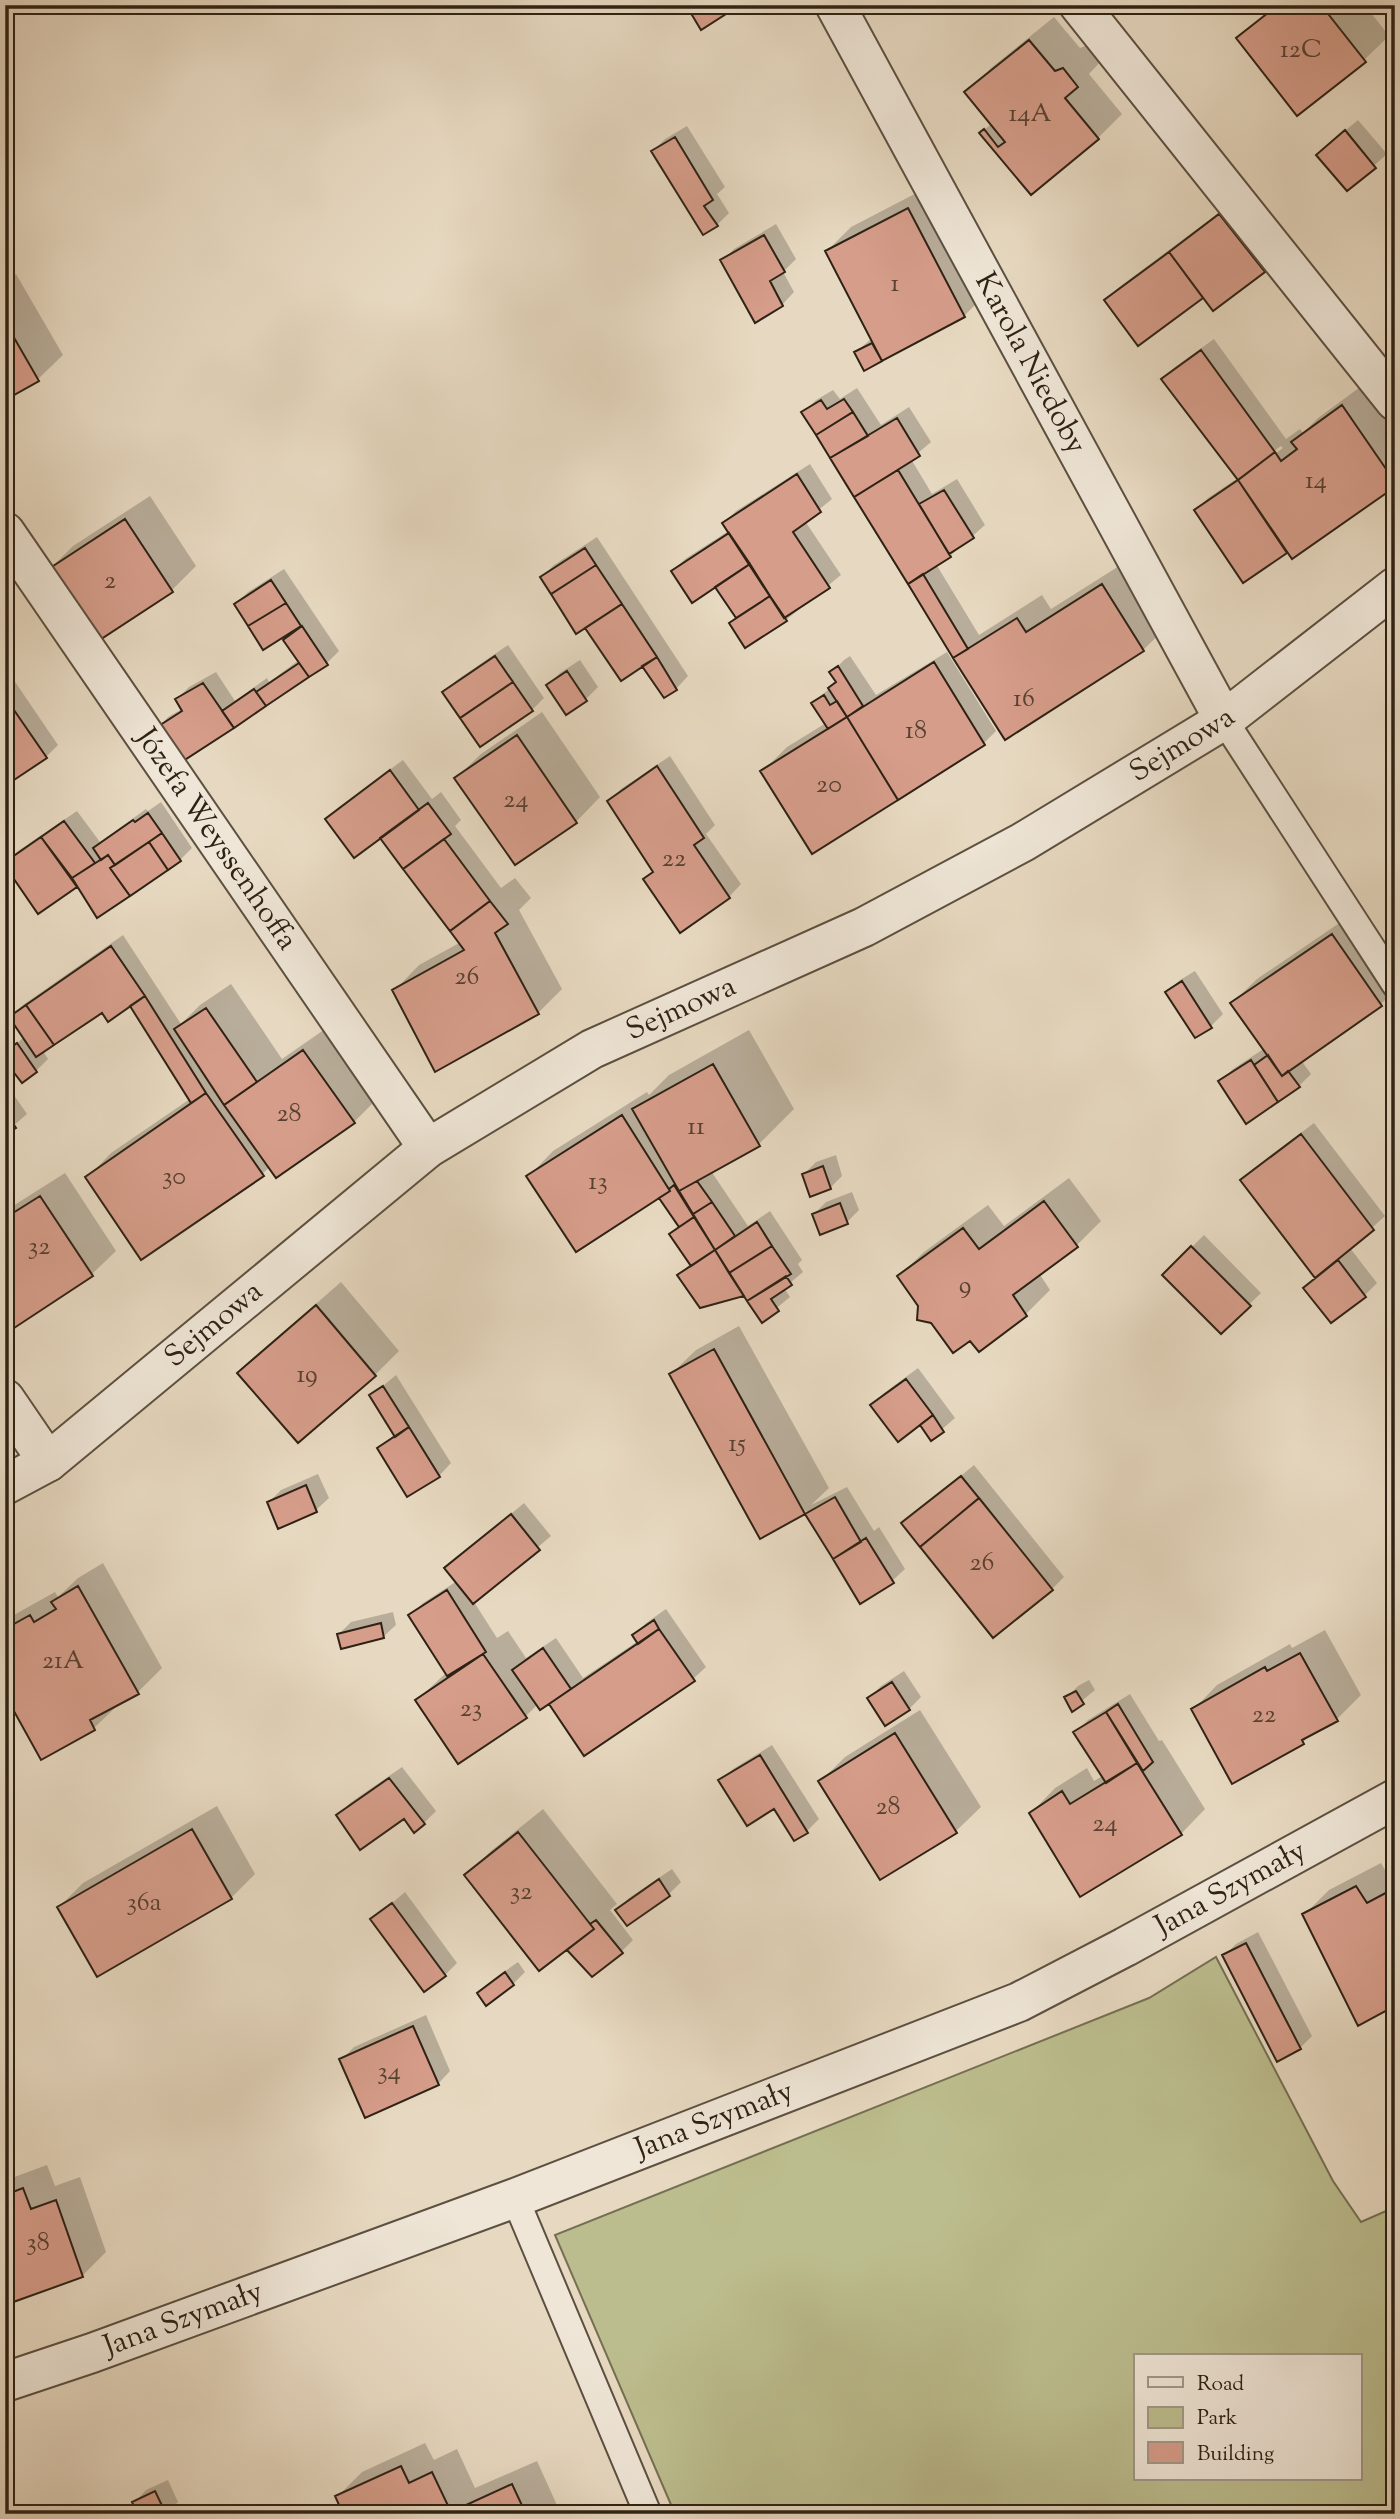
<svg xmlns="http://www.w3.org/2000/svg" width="1400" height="2519" viewBox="0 0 1400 2519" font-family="'Sorts Mill Goudy',serif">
<rect width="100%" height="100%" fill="#e7d9c1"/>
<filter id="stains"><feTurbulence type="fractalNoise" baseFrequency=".00286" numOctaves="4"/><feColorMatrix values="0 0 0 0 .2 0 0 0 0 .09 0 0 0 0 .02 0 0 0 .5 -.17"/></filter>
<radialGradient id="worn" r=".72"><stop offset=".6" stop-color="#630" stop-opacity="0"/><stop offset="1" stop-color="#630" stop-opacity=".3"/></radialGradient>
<path fill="#bcbd8e" stroke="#757052" stroke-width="2" fill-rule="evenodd" d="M 1216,1957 L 1333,2181 L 1361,2222 L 1395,2207 L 1395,2514 L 675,2514 L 555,2235 L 1149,1998 ZM 1136,2356 L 1360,2356 L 1360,2479 L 1136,2479 Z"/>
<path fill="#0003" fill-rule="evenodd" d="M 1274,5 L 1365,5 L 1389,36 L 1364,60 L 1238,39 Z
M 1054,17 L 1080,48 L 1088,45 L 1101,61 L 1089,74 L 1122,114 L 1098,138 L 1031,193 L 981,133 L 992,123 L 967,93 L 991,68 Z
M 1358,120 L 1387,154 L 1348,189 L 1330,143 Z
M 687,126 L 725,187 L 717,194 L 729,213 L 717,225 L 653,151 L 665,139 Z
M 932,185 L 988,292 L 964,316 L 865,368 L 856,352 L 872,338 L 827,251 L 851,227 Z
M 1232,203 L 1276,259 L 1264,271 L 1213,308 L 1204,295 L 1139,344 L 1106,300 L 1118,288 Z
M 776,224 L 796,259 L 783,272 L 794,292 L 782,305 L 722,261 L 734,249 Z
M 16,274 L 63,355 L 38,379 L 5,398 L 5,281 Z
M 1214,339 L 1286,439 L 1300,429 L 1303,433 L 1318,418 L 1367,382 L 1395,423 L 1395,485 L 1288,549 L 1244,580 L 1196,510 L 1208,498 L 1238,478 L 1163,379 L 1175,367 ZM 1281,446 L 1283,448 L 1264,462 L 1264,458 Z
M 857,388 L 881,425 L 909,407 L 931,442 L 911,459 L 932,494 L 957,479 L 985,525 L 950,556 L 936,564 L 979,635 L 1042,595 L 1051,609 L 1127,561 L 1168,626 L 1143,650 L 954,657 L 804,412 L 816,400 L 833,390 L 840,399 Z
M 810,464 L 832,499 L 805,521 L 841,575 L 786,620 L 731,623 L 737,617 L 716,585 L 673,571 L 685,559 L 730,530 L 724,523 L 736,511 Z
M 150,496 L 196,566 L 172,590 L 95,641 L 49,570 L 73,546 Z
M 597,537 L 688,676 L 676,689 L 664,696 L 643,664 L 585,625 L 542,577 L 554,565 Z
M 284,569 L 339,651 L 327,663 L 177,762 L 156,730 L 168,717 L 182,709 L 177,699 L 189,687 L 216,672 L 235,701 L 267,678 L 269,682 L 299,660 L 285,640 L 297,628 L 236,604 L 248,592 Z
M 508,645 L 544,698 L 532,710 L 480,745 L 444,692 L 457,680 Z
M 947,652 L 996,731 L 984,743 L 813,852 L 762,772 L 787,747 L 826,723 L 813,704 L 837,681 L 832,672 L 844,660 L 850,656 L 876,695 Z
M 580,660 L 598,687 L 586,699 L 566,713 L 548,685 L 560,673 Z
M 7,670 L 58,745 L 46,757 L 5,784 L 5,671 Z
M 542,712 L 600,797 L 576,822 L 456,778 L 481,754 Z
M 670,756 L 715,825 L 706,834 L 741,884 L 729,897 L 680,930 L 645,879 L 654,870 L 609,802 L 621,789 Z
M 403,760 L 432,799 L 441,792 L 461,820 L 455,826 L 501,888 L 515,878 L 531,898 L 519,910 L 562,989 L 538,1013 L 395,990 L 419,965 L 461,942 L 381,835 L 327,819 L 339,807 Z
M 161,802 L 192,848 L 180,860 L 77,884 L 38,911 L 5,864 L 18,851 L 77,811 L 100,842 L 146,809 L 148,811 Z
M 1357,911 L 1395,990 L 1381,1004 L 1301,1060 L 1311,1074 L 1299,1086 L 1221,1081 L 1233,1069 L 1265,1048 L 1232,1003 L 1257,979 Z
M 123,935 L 181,1024 L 200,1005 L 231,984 L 282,1059 L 328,1027 L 378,1098 L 354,1122 L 270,1167 L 262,1174 L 87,1178 L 111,1153 L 190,1099 L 130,1004 L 102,1010 L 43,1051 L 48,1059 L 36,1071 L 5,1054 L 24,1037 L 11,1017 L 23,1005 Z
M 1195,971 L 1223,1014 L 1211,1026 L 1167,992 L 1180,980 Z
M 749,1030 L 794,1109 L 759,1144 L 711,1171 L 748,1226 L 770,1211 L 802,1260 L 798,1264 L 803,1272 L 784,1288 L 790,1297 L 762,1320 L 745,1294 L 679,1275 L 691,1263 L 671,1234 L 680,1225 L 660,1196 L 529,1176 L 553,1151 L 647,1092 L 649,1095 L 669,1075 Z
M 5,1082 L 27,1114 L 5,1133 Z
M 1314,1123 L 1385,1216 L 1350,1248 L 1377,1283 L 1365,1295 L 1305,1288 L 1316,1277 L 1242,1180 L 1254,1168 Z
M 836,1155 L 842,1176 L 830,1188 L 804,1174 L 816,1162 Z
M 65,1173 L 116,1251 L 91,1275 L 5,1332 L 5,1211 Z
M 1069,1178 L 1101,1221 L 1077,1245 L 1039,1273 L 1050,1290 L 1026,1314 L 979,1349 L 899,1276 L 924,1252 L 988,1205 L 1004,1226 Z
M 852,1192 L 859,1210 L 847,1222 L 814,1214 L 826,1202 Z
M 1204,1235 L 1261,1293 L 1221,1332 L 1164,1275 Z
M 341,1282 L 399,1351 L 375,1375 L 239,1373 L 264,1349 Z
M 739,1326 L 829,1488 L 811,1505 L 847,1487 L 874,1531 L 879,1527 L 905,1569 L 892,1581 L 860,1602 L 806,1511 L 761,1537 L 671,1374 L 696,1350 Z
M 918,1368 L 955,1418 L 932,1438 L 921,1423 L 872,1405 L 884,1393 Z
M 396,1375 L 451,1463 L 439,1476 L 408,1495 L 379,1448 L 395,1434 L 371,1396 Z
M 974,1465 L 1064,1577 L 1052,1589 L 903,1524 Z
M 318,1474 L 329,1498 L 316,1510 L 279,1527 L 269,1502 L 281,1490 Z
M 524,1503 L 551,1536 L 474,1602 L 497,1638 L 508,1631 L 526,1658 L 556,1638 L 583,1678 L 638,1641 L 634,1635 L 646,1623 L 666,1609 L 706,1667 L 693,1679 L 585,1753 L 549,1701 L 538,1704 L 525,1717 L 417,1700 L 447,1672 L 411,1615 L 423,1603 L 457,1581 L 447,1568 Z
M 103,1563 L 162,1668 L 138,1692 L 119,1704 L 94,1728 L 5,1692 L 5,1620 L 55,1592 L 58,1597 L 78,1578 Z
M 393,1612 L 396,1625 L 383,1637 L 339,1634 L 351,1622 Z
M 1325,1630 L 1361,1695 L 1337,1719 L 1313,1732 L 1303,1742 L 1193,1710 L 1217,1685 L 1290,1644 L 1292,1648 Z
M 904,1671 L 921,1697 L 909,1709 L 869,1698 L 881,1686 Z
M 1089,1680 L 1095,1690 L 1072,1709 L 1066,1698 L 1078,1686 Z
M 1130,1694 L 1159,1741 L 1162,1740 L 1205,1809 L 1181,1834 L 1031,1813 L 1055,1788 L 1087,1768 L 1094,1781 L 1104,1775 L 1076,1732 L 1088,1720 Z
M 920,1710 L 981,1807 L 956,1831 L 881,1877 L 820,1782 L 845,1757 Z
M 772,1745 L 819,1819 L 807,1831 L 775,1807 L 721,1781 L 733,1769 Z
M 402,1767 L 436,1811 L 424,1823 L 404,1817 L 338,1816 L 350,1803 Z
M 217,1806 L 255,1874 L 231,1898 L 59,1907 L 83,1883 Z
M 543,1809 L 617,1904 L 610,1910 L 633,1940 L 621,1952 L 576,1944 L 466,1875 L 491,1851 Z
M 1381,1863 L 1391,1880 L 1395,1878 L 1395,2004 L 1304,1915 L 1329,1890 Z
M 672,1869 L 681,1882 L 669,1894 L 627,1923 L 617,1910 L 629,1898 Z
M 405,1892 L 457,1963 L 445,1975 L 372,1920 Z
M 1258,1932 L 1312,2036 L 1300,2048 L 1224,1956 L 1236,1944 Z
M 518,1962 L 525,1972 L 513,1984 L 479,1993 L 491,1981 Z
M 426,2015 L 450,2071 L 438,2084 L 342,2059 L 354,2047 Z
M 47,2165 L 55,2186 L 80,2177 L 106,2252 L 82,2276 L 5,2303 L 5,2183 L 9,2179 Z
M 425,2443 L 434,2460 L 457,2449 L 475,2488 L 537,2461 L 561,2514 L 333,2514 L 342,2506 L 337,2497 L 362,2472 Z
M 168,2480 L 178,2502 L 166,2514 L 139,2514 L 134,2503 L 146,2490 Z"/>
<path fill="#d69d8a" stroke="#2e2215" stroke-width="2" d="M 686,5 L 740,5 L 701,30 Z
M 1278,5 L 1321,5 L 1366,62 L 1297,116 L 1236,38 Z
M 1029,40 L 1055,71 L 1063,68 L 1078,87 L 1065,98 L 1099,139 L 1031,195 L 979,133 L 984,129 L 998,147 L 1005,142 L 964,92 Z
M 1345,130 L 1376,168 L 1347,191 L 1316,155 Z
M 675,137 L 713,200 L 704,206 L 718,226 L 703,235 L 651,151 Z
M 908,208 L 965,317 L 882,361 L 825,251 Z
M 1219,214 L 1265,272 L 1213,311 L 1169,252 Z
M 764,235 L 785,272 L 770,281 L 783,306 L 755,323 L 720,260 Z
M 1169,252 L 1203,298 L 1138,346 L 1104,300 Z
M 5,322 L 39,381 L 5,400 Z
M 872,343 L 882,361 L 864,371 L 854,352 Z
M 1201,350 L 1275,452 L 1238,480 L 1161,379 Z
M 844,399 L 853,412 L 816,435 L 801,412 L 821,400 L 827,409 Z
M 1342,405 L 1395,482 L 1395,487 L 1292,559 L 1238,480 L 1275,452 L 1281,461 L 1297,449 L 1291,442 Z
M 853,412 L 868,436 L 830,458 L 816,435 Z
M 897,418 L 920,456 L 854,497 L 830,458 Z
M 898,470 L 951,557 L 908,584 L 854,497 Z
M 797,474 L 821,512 L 793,532 L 830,588 L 784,618 L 722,523 Z
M 1238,480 L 1287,553 L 1243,583 L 1194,510 Z
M 944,490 L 974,538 L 949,554 L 919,504 Z
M 125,519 L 173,592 L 95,643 L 47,570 Z
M 729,533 L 750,564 L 692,603 L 671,571 Z
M 585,548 L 596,565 L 551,594 L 540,577 Z
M 750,564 L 770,596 L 736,618 L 715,587 Z
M 596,565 L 622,604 L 576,634 L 551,594 Z
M 923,574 L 968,649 L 953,658 L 908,584 Z
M 271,580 L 286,603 L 248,626 L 234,604 Z
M 1102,584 L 1144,651 L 1005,740 L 953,658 L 1017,618 L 1026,632 Z
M 770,596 L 787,621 L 745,648 L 729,623 Z
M 286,603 L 301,626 L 263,650 L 248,626 Z
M 622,604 L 657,657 L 621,681 L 585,628 Z
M 302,626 L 328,665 L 309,677 L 283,640 Z
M 495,656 L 513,682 L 460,718 L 442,692 Z
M 657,657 L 677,690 L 664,698 L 642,666 Z
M 934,662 L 985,745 L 898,800 L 847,717 Z
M 299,663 L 309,677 L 266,706 L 256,692 Z
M 838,666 L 863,706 L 847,717 L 828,688 L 836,682 L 829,672 Z
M 567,671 L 587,701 L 566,715 L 546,685 Z
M 513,682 L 533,711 L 480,747 L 460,718 Z
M 203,683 L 234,728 L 177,765 L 154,729 L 182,711 L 175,699 Z
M 254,689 L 266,706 L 234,728 L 222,711 Z
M 824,695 L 830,705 L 837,701 L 847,717 L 828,729 L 811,703 Z
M 5,697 L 47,758 L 5,786 Z
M 847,717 L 898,800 L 812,854 L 760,771 Z
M 517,735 L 577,823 L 515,865 L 454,778 Z
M 657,766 L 704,838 L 694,845 L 730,898 L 680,933 L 643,879 L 653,872 L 607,801 Z
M 390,770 L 419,810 L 354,858 L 325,819 Z
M 428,803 L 451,834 L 403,869 L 380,838 Z
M 148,813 L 162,833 L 115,865 L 108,855 L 101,860 L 93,848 L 133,820 L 135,822 Z
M 64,821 L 95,863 L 72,878 L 41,837 Z
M 162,833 L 181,861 L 168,870 L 149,842 Z
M 41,837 L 77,887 L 38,914 L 5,866 L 5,862 Z
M 444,839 L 490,901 L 450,931 L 403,869 Z
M 149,842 L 168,870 L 130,896 L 110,868 Z
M 108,855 L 115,865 L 110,868 L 130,896 L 97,918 L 72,878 Z
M 490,901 L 508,924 L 495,933 L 539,1014 L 435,1072 L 392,990 L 464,950 L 450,931 Z
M 1332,934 L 1382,1006 L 1282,1076 L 1230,1003 Z
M 111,946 L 145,996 L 108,1022 L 102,1013 L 54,1045 L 26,1005 Z
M 1182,981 L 1212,1028 L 1195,1038 L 1165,992 Z
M 145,996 L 206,1093 L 191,1103 L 130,1006 Z
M 26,1005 L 54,1045 L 36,1057 L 9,1017 Z
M 206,1008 L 257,1082 L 224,1105 L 174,1029 Z
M 17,1043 L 37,1072 L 22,1083 L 5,1061 L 5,1052 Z
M 303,1050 L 355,1123 L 276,1178 L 224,1105 Z
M 1268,1055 L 1282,1076 L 1288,1071 L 1300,1087 L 1278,1102 L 1254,1065 Z
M 1251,1060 L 1278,1102 L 1246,1124 L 1218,1081 Z
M 713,1064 L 760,1146 L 679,1191 L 632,1109 Z
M 206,1093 L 264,1176 L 141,1260 L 85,1177 Z
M 5,1111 L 16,1128 L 5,1135 Z
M 622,1115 L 670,1191 L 576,1252 L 526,1176 Z
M 1301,1134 L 1374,1230 L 1315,1278 L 1240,1180 Z
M 823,1166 L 831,1189 L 810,1197 L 802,1174 Z
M 697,1181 L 712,1202 L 693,1214 L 679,1191 Z
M 674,1185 L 694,1217 L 679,1227 L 659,1198 L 670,1191 L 669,1189 Z
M 40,1196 L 93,1276 L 5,1334 L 5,1218 Z
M 1044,1201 L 1078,1247 L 1013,1295 L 1027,1316 L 979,1352 L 970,1341 L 953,1353 L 931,1323 L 917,1320 L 918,1306 L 897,1276 L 963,1228 L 979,1249 Z
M 712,1202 L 735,1236 L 715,1250 L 693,1214 Z
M 840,1203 L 848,1224 L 820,1235 L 812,1214 Z
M 694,1217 L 715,1250 L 691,1266 L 669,1234 Z
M 757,1222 L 772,1246 L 729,1273 L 715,1250 Z
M 772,1246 L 791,1274 L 747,1301 L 729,1273 Z
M 1191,1246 L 1251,1306 L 1221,1334 L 1162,1275 Z
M 715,1250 L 744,1296 L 700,1308 L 677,1275 Z
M 1338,1260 L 1366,1297 L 1331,1323 L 1303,1288 Z
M 786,1276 L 792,1285 L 771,1299 L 779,1311 L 762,1323 L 747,1301 Z
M 316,1305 L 376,1376 L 298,1443 L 237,1373 Z
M 714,1349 L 805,1514 L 760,1539 L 669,1374 Z
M 906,1379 L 933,1415 L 898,1442 L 870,1405 Z
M 383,1386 L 409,1427 L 395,1437 L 369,1395 Z
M 933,1415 L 944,1432 L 931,1441 L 920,1425 Z
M 409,1427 L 440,1477 L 407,1497 L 377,1448 Z
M 961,1476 L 979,1498 L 920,1547 L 901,1523 Z
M 306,1485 L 317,1512 L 278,1529 L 267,1502 Z
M 835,1497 L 861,1542 L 833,1559 L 805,1514 Z
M 979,1498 L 1053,1590 L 993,1638 L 920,1547 Z
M 511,1514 L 540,1550 L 473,1604 L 444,1568 Z
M 866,1538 L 894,1583 L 860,1604 L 833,1559 Z
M 78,1586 L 139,1694 L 90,1720 L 95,1730 L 41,1760 L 5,1695 L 5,1629 L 30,1615 L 34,1622 L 56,1609 L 51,1602 Z
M 447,1590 L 486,1652 L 447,1676 L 408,1615 Z
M 654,1620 L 659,1629 L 638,1644 L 632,1635 Z
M 381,1623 L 384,1638 L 341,1649 L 337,1634 Z
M 659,1629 L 695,1681 L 584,1756 L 549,1704 Z
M 543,1648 L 571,1689 L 540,1710 L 512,1670 Z
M 1300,1653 L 1338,1721 L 1302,1740 L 1304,1744 L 1232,1784 L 1191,1709 L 1265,1667 L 1267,1671 Z
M 483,1654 L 527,1718 L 458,1764 L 415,1700 Z
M 892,1682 L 910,1710 L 885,1726 L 867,1698 Z
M 1076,1691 L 1084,1704 L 1072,1712 L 1064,1697 Z
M 1118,1704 L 1153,1762 L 1143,1771 L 1106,1712 Z
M 1106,1712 L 1137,1763 L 1106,1783 L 1073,1732 Z
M 895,1733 L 957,1833 L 880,1880 L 818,1781 Z
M 760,1755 L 808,1833 L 794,1841 L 774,1809 L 747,1826 L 718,1780 Z
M 1137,1763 L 1182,1835 L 1080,1897 L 1029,1813 L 1062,1791 L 1070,1804 Z
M 389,1778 L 425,1824 L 414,1833 L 404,1819 L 360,1850 L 336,1815 Z
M 192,1829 L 232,1899 L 97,1977 L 57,1907 Z
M 518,1832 L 594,1929 L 539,1971 L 464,1875 Z
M 659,1879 L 670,1896 L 627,1926 L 615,1910 Z
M 1356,1886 L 1367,1903 L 1395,1888 L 1395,2006 L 1358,2026 L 1302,1914 Z
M 392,1903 L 446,1976 L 424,1992 L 370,1919 Z
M 596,1920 L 623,1953 L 592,1977 L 567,1950 L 594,1929 L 590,1924 Z
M 1246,1943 L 1301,2049 L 1277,2062 L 1222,1955 Z
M 505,1972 L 514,1985 L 486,2006 L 477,1993 Z
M 413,2026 L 439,2085 L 365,2118 L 339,2059 Z
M 23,2188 L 31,2209 L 56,2200 L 83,2277 L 5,2305 L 5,2195 Z
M 401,2466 L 409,2483 L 432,2472 L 451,2512 L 512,2484 L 526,2514 L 343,2514 L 335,2496 Z
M 155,2491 L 166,2514 L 137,2514 L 132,2502 Z"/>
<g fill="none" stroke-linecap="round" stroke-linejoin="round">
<defs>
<path id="service" d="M 1224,720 L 1395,984
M 515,2198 L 648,2514"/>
<g id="minor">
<path id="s1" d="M 835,5 L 1224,720"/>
<path d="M 1079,5 L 1395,401"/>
<path id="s2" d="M 5,532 L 428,1148"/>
<path d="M 5,1399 L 48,1462"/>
<path id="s3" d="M 5,1485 L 48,1462 L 428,1148 L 592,1049 L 864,927 L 1023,842 L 1224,720 L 1395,587"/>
<path id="s4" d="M 5,2382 L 92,2353 L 515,2198 L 1019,2002 L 1125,1947 L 1395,1799"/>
</g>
</defs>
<use href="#service" stroke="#5c5040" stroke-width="30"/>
<use href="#minor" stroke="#5c5040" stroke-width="42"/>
<use href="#service" stroke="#efe6d7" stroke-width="26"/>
<use href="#minor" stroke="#efe6d7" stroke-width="38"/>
</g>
<g text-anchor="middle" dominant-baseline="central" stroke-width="5" stroke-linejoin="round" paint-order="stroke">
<g font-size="26" fill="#584132">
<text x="1301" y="50">12C</text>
<text x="1030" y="114">14A</text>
<text x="895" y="284">1</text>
<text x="1316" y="481">14</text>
<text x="110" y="581">2</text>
<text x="1024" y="699">16</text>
<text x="916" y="731">18</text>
<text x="829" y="785">20</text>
<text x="516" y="800">24</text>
<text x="674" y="859">22</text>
<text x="467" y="977">26</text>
<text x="289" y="1114">28</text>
<text x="696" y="1127">11</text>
<text x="174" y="1177">30</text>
<text x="598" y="1182">13</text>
<text x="39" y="1247">32</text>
<text x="965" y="1286">9</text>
<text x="307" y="1375">19</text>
<text x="737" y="1444">15</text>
<text x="982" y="1563">26</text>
<text x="63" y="1661">21A</text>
<text x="471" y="1709">23</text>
<text x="1264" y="1715">22</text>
<text x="888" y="1807">28</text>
<text x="1105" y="1824">24</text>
<text x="521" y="1892">32</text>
<text x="144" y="1903">36a</text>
<text x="389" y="2072">34</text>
<text x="38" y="2243">38</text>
</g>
<g font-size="30" fill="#2e2215" stroke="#efe6d7">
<text stroke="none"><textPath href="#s1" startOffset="408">Karola Niedoby</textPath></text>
<text stroke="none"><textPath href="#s3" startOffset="1398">Sejmowa</textPath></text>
<text stroke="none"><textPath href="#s2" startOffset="373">Józefa Weyssenhoffa</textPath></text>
<text stroke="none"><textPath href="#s3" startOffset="831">Sejmowa</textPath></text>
<text stroke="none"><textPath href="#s3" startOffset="264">Sejmowa</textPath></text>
<text stroke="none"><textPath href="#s4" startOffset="1323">Jana Szymały</textPath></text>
<text stroke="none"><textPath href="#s4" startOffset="756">Jana Szymały</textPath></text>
<text stroke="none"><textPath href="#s4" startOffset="189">Jana Szymały</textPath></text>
</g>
</g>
<rect width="1400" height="2519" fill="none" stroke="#e7d9c1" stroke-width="28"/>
<rect x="7" y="7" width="1386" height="2505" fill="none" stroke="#2e2215" stroke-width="3.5"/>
<rect x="14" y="14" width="1372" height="2491" fill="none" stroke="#2e2215" stroke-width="2"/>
<rect x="1134" y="2354" width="228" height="126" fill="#efe6d7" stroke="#a29889" stroke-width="2"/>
<rect x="1148" y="2377" width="35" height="10" fill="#efe6d7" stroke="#a29889" stroke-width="2"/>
<text x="1197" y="2390" font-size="21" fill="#2e2215">Road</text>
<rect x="1148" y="2407" width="35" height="21" fill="#bcbd8e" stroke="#a29889" stroke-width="2"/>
<text x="1197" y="2424" font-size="21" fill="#2e2215">Park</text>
<rect x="1148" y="2442" width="35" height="21" fill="#d69d8a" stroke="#a29889" stroke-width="2"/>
<text x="1197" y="2460" font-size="21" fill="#2e2215">Building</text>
<rect width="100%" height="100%" filter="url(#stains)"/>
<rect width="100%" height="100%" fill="url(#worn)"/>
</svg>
